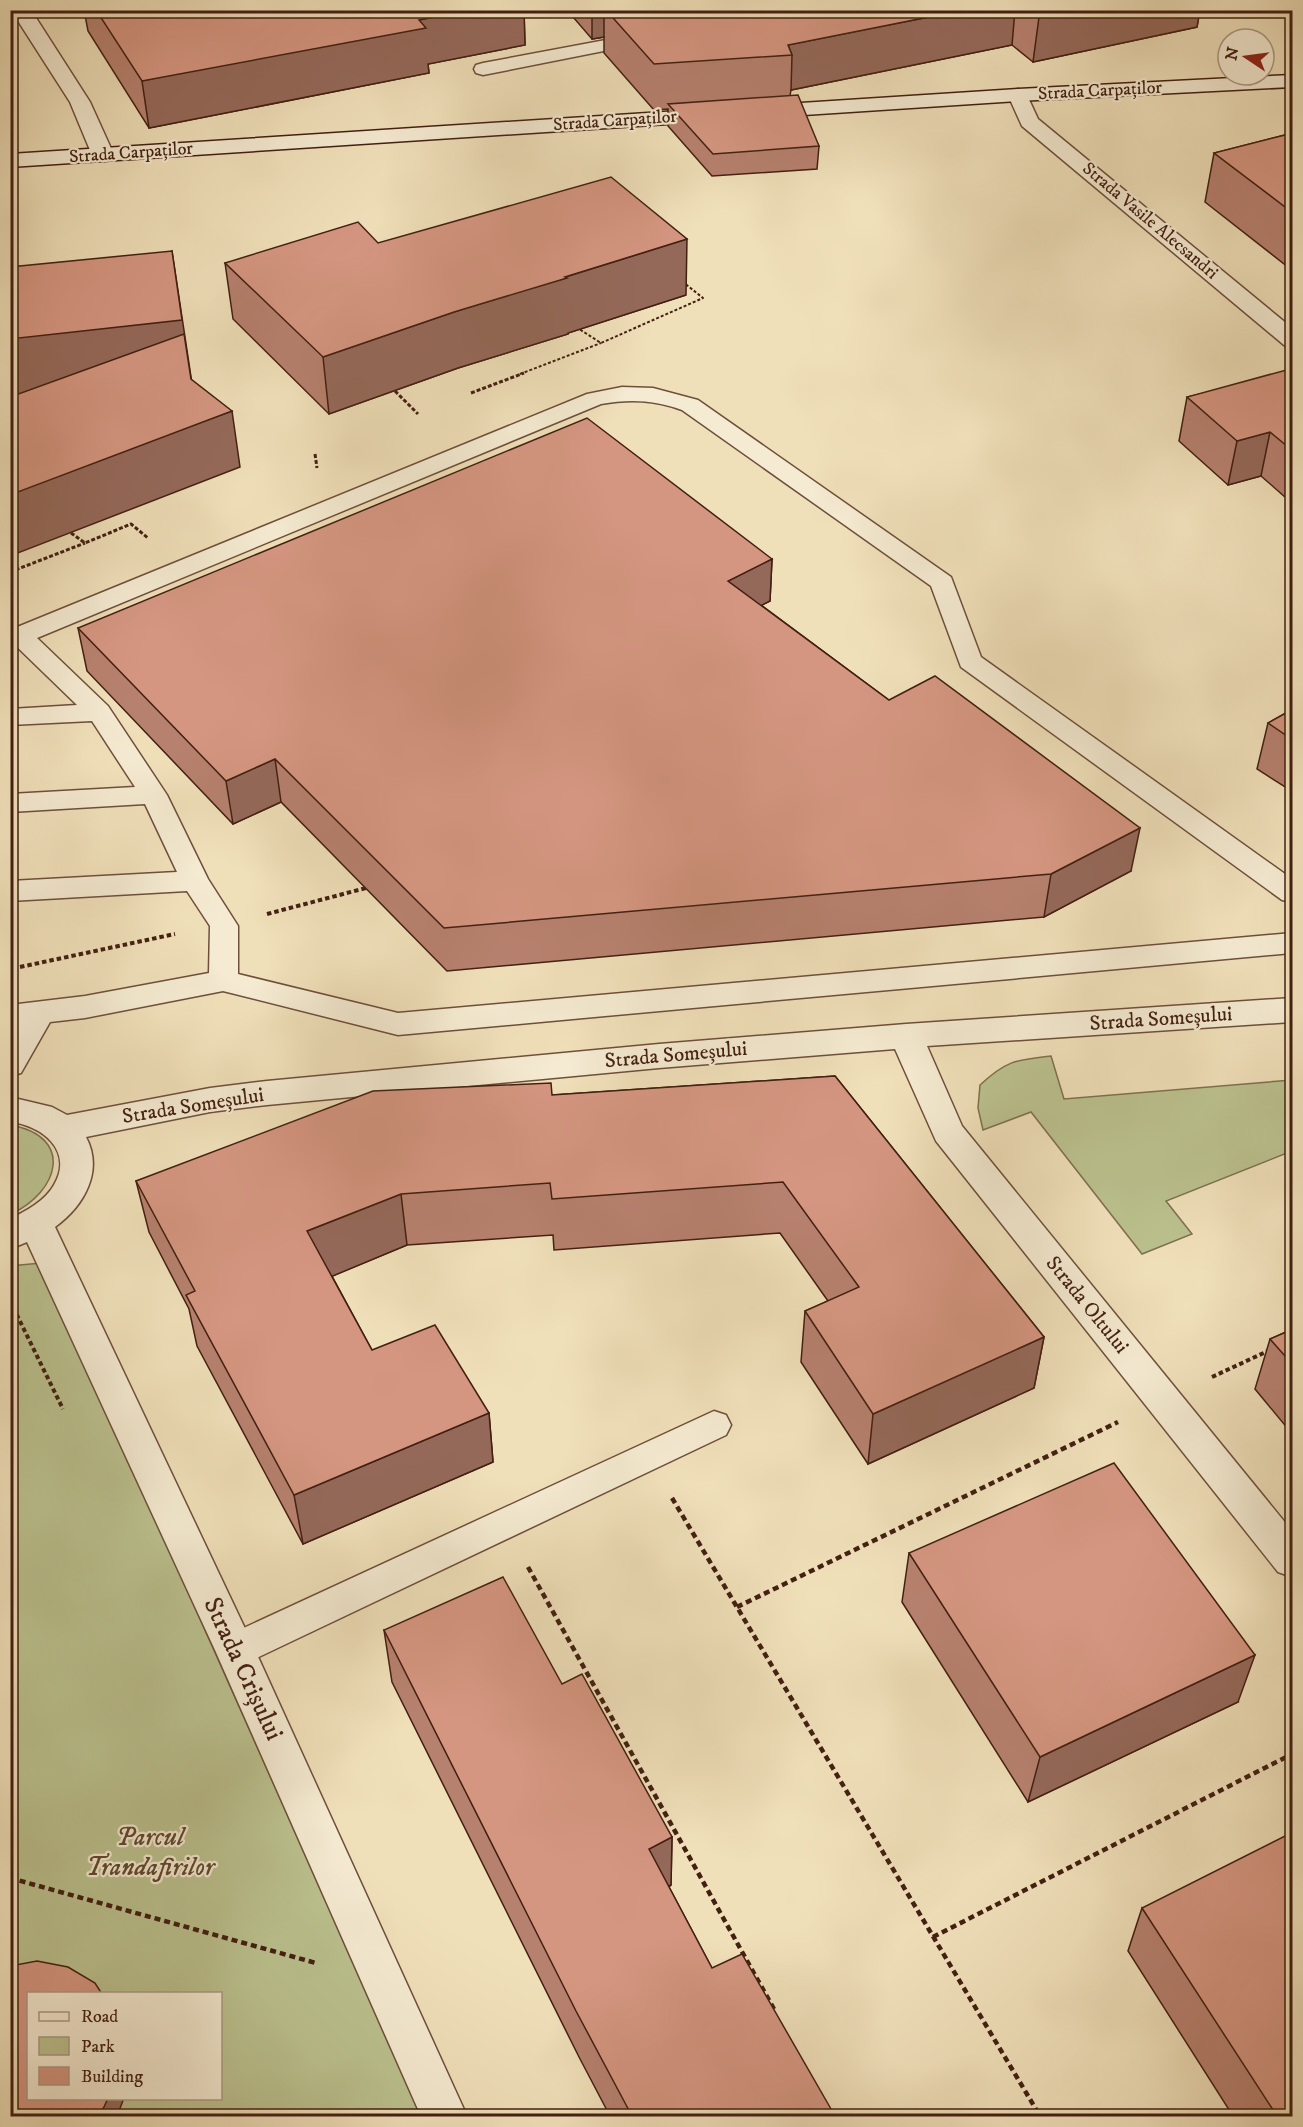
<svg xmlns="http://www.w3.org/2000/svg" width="1303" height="2127" viewBox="0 0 1303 2127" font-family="'IM FELL DW Pica',serif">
<rect width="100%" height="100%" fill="#f0e0ba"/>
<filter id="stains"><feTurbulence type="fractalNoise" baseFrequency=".00333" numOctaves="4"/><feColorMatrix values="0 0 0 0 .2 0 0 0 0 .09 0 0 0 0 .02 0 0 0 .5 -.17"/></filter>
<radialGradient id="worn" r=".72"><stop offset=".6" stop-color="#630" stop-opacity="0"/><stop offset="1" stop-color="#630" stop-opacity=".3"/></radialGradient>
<path fill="#bbc28f" stroke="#7e7050" stroke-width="1.5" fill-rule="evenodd" d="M 1051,1056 L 1064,1099 L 1292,1080 L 1292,1151 L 1166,1201 L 1192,1234 L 1142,1254 L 1031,1112 L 983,1130 L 978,1108 L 980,1085 C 1007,1060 1016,1060 1051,1056 Z
M 11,1125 C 75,1137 59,1192 11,1214 Z
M 41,1263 L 422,2116 L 11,2116 L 10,1266 ZM 28,1994 L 220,1994 L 220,2098 L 28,2098 Z"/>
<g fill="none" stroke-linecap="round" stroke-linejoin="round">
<defs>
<path id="service" d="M 643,33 L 649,34 L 652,38 L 649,42 L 483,75 L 476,73 L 474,69 L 476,65 L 483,63 Z
M 622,387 L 653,388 L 698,400 L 951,577 L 981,657 L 1292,879 L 1292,902 L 1282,900 L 961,667 L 931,586 L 682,410 C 654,400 630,399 601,404 L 37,638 L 108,706 L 167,795 L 208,879 L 238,926 L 238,974 L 398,1013 L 1292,933 L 1292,953 L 398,1035 L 223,991 L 85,1018 L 50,1022 L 21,1073 L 10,1076 L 10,1038 L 18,1026 L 10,1027 L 10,1005 L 85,996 L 209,973 L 210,926 L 187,891 L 10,901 L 10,881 L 177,872 L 145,804 L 10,812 L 10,794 L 135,787 L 92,721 L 10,725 L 10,709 L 77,705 L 15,645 L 10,646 L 10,630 L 587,394 Z
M 714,1411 L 726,1415 L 731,1425 L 726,1435 L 248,1662 L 235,1666 L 222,1662 L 217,1650 L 222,1638 Z"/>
<path id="minor" d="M 11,10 L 31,10 L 90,102 L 114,155 L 111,160 L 103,161 L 95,160 L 92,155 L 70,102 Z
M 1018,89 L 1025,91 L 1038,119 L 1292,328 L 1292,347 L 1284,345 L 1022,126 L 1008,95 L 1011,91 Z
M 1292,998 L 1292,1022 L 927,1046 L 962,1126 L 1292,1531 L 1292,1577 L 1278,1572 L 936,1141 L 895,1049 L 659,1068 L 267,1105 L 210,1112 L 86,1137 C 104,1171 84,1206 55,1227 L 249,1637 L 467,2116 L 421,2116 L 215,1650 L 27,1242 L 10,1249 L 10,1219 C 26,1211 45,1201 54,1185 C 74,1151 42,1125 10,1122 L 10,1097 L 52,1107 L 67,1115 L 210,1088 L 267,1081 L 659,1044 L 906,1024 Z"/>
<path id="secondary" d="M 1292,75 L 1292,87 L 1018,101 L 10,167 L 10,154 L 1018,89 Z"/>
</defs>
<use href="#service" stroke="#6e4f3b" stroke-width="3"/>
<use href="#minor" stroke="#6e4f3b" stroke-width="3"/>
<use href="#secondary" stroke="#421f11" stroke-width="3"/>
<path stroke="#421f11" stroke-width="2" stroke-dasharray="3 2" stroke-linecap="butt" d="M 576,327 L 601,343 L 703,298 L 683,282
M 520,374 L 601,343"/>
<path stroke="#421f11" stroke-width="3" stroke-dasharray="4 2" stroke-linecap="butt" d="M 395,391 L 418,414
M 471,393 L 524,373
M 315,454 L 317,468
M 71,533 L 85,543 L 131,524 L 148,538
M 10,572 L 85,543"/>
<path stroke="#421f11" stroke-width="4" stroke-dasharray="4.5 3" stroke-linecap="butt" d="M 267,914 L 366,888
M 20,967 L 175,934
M 10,1301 L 63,1409
M 1212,1377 L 1270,1350"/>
<path stroke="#421f11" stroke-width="4.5" stroke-dasharray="6 4" stroke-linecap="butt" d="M 672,1498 L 1040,2116
M 528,1567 L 775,2011
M 737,1607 L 1118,1422
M 10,1878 L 316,1963
M 933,1937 L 1292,1754"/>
<use href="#service" fill="#f5ebd2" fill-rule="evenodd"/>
<use href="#minor" fill="#f5ebd2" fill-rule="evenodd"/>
<use href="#secondary" fill="#f5ebd2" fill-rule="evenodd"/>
</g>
<path fill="#b7816f" stroke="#421f11" stroke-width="1.5" d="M 84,10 L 524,10 L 525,45 L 428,64 L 429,73 L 149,128 L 88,31 Z
M 567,10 L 1200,10 L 1197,27 L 1033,62 L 1012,45 L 791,90 L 790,96 L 819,146 L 817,169 L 712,176 L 668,126 L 668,109 L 654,110 L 604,53 L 604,37 L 592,39 Z
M 1293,133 L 1293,271 L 1205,202 L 1214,153 Z
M 378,243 L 686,295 L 568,333 L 568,334 L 458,368 L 329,414 L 233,319 L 225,263 Z
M 1293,372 L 1293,504 L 1261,476 L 1228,485 L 1179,441 L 1187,397 Z
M 772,559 L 770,601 L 761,605 L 889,700 L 1131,871 L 1044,917 L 447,971 L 281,802 L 233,824 L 87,671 L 78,628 Z
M 1293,709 L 1293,792 L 1257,769 L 1268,723 Z
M 835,1076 L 1044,1337 L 1034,1388 L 868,1464 L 801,1362 L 805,1311 L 828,1301 L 780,1233 L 554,1250 L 553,1235 L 407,1245 L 332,1276 L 372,1350 L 489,1413 L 493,1462 L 303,1544 L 197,1346 L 189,1309 L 149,1232 L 136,1181 L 552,1095 Z
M 1293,1329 L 1293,1435 L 1255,1389 L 1270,1339 Z
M 909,1553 L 1238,1702 L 1028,1802 L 902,1602 Z
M 384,1630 L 562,1684 L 672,1837 L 671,1885 L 669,1887 L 712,1968 L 835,2116 L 610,2116 L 579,2057 L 392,1682 Z
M 1142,1908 L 1293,2116 L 1233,2116 L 1128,1951 Z"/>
<path fill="#95695a" stroke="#421f11" stroke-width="1.5" d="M 468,10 L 524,10 L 525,45 L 428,64 L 429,73 L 149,128 L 142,81 L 419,20 Z
M 592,10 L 604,10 L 604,37 L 592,39 Z
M 964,10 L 1015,10 L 1012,45 L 791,90 L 792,55 L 788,45 Z
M 1068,10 L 1200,10 L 1197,27 L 1033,62 L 1039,17 Z
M 687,239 L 686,295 L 568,333 L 568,334 L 458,368 L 329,414 L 323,357 L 454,312 Z
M 172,251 L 198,423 L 232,411 L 240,467 L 10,556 L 10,339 Z
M 1270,432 L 1261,476 L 1228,485 L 1237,441 Z
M 772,559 L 770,601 L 727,623 L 728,581 Z
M 275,759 L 281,802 L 233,824 L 226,781 Z
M 1140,828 L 1131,871 L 1044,917 L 1051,874 Z
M 401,1194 L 407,1245 L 316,1283 L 307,1231 Z
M 1044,1337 L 1034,1388 L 868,1464 L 873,1414 Z
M 489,1413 L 493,1462 L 303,1544 L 294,1495 Z
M 1255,1655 L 1238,1702 L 1028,1802 L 1040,1757 Z
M 672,1837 L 671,1885 L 649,1897 L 649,1849 Z
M 108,2098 L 124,2098 L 117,2116 L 97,2116 Z"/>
<path fill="#d59681" stroke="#421f11" stroke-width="1.5" d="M 96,10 L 468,10 L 419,20 L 426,28 L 142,81 Z
M 606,10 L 964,10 L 788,45 L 792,55 L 654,64 Z
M 1030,10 L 1068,10 L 1039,17 Z
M 798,95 L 819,146 L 713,154 L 668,104 Z
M 1293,133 L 1293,213 L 1214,153 Z
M 611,177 L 687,239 L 565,277 L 567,278 L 454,312 L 323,357 L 225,263 L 358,222 L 378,243 Z
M 172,251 L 182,320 L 10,339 L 10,267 Z
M 184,334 L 191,379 L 232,411 L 10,495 L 10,397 Z
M 1290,369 L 1293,372 L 1293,451 L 1270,432 L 1237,441 L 1187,397 Z
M 587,418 L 772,559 L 728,581 L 889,700 L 935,676 L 1140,828 L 1051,874 L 444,928 L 275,759 L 226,781 L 78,628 Z
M 1293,709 L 1293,740 L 1268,723 Z
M 835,1076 L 1044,1337 L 873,1414 L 805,1311 L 859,1287 L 783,1182 L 552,1199 L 550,1183 L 401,1194 L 307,1231 L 372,1350 L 435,1325 L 489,1413 L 294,1495 L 186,1295 L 195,1291 L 136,1181 L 373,1091 L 551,1083 L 552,1095 Z
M 1293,1329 L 1293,1365 L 1270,1339 Z
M 1114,1463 L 1255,1655 L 1040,1757 L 909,1553 Z
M 503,1577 L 562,1684 L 582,1674 L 672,1837 L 649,1849 L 712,1968 L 742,1954 L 835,2116 L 632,2116 L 576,2011 L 384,1630 Z
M 1293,1832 L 1293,2116 L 1277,2116 L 1142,1908 Z
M 37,1961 L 68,1967 L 95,1983 L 102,1994 L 28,1994 L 28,2098 L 108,2098 L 104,2107 L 97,2116 L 10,2116 L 10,1966 Z"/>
<g text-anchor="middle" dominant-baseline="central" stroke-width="4.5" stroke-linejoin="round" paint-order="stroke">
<g font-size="18" fill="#421f11" stroke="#f5ebd2">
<text transform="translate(1100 91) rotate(-3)">Strada Carpaților</text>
<text transform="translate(615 121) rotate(-4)">Strada Carpaților</text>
<text transform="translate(131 153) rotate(-4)">Strada Carpaților</text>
<text transform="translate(1150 221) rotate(40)">Strada Vasile Alecsandri</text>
</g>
<g font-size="21" fill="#421f11" stroke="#f5ebd2">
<text transform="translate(1161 1019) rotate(-4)">Strada Someșului</text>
<text transform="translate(676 1055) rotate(-5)">Strada Someșului</text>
<text transform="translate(193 1106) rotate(-9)">Strada Someșului</text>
<text transform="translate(1087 1305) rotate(51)">Strada Oltului</text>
</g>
<g font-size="26" fill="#421f11" stroke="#f5ebd2">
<text transform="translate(243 1669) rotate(65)">Strada Crișului</text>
</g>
<g font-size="26" font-style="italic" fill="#604830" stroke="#f5ebd2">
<text x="150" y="1837">Parcul<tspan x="150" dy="30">Trandafirilor</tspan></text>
</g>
</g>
<rect width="1303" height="2127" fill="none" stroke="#f0e0ba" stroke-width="36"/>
<rect x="12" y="12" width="1279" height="2103" fill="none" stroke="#421f11" stroke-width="3"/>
<rect x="18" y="18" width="1267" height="2091" fill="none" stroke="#421f11" stroke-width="1.5"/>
<rect x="27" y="1992" width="195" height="108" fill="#f5ebd2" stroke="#ad9985" stroke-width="1.5"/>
<rect x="39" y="2012" width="30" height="9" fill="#f5ebd2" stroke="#ad9985" stroke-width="1.5"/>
<text x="81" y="2022" font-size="18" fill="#421f11">Road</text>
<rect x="39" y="2037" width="30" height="18" fill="#bbc28f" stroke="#ad9985" stroke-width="1.5"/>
<text x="81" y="2052" font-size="18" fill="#421f11">Park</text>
<rect x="39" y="2067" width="30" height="18" fill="#d59681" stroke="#ad9985" stroke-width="1.5"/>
<text x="81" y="2082" font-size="18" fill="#421f11">Building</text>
<g transform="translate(1246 57) rotate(283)"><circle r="28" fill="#f5ebd2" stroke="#ad9985" stroke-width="1.5"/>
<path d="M0-4.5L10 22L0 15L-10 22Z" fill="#8f2418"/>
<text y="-9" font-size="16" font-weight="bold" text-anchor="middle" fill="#421f11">N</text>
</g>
<rect width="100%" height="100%" filter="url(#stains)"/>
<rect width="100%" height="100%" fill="url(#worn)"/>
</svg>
